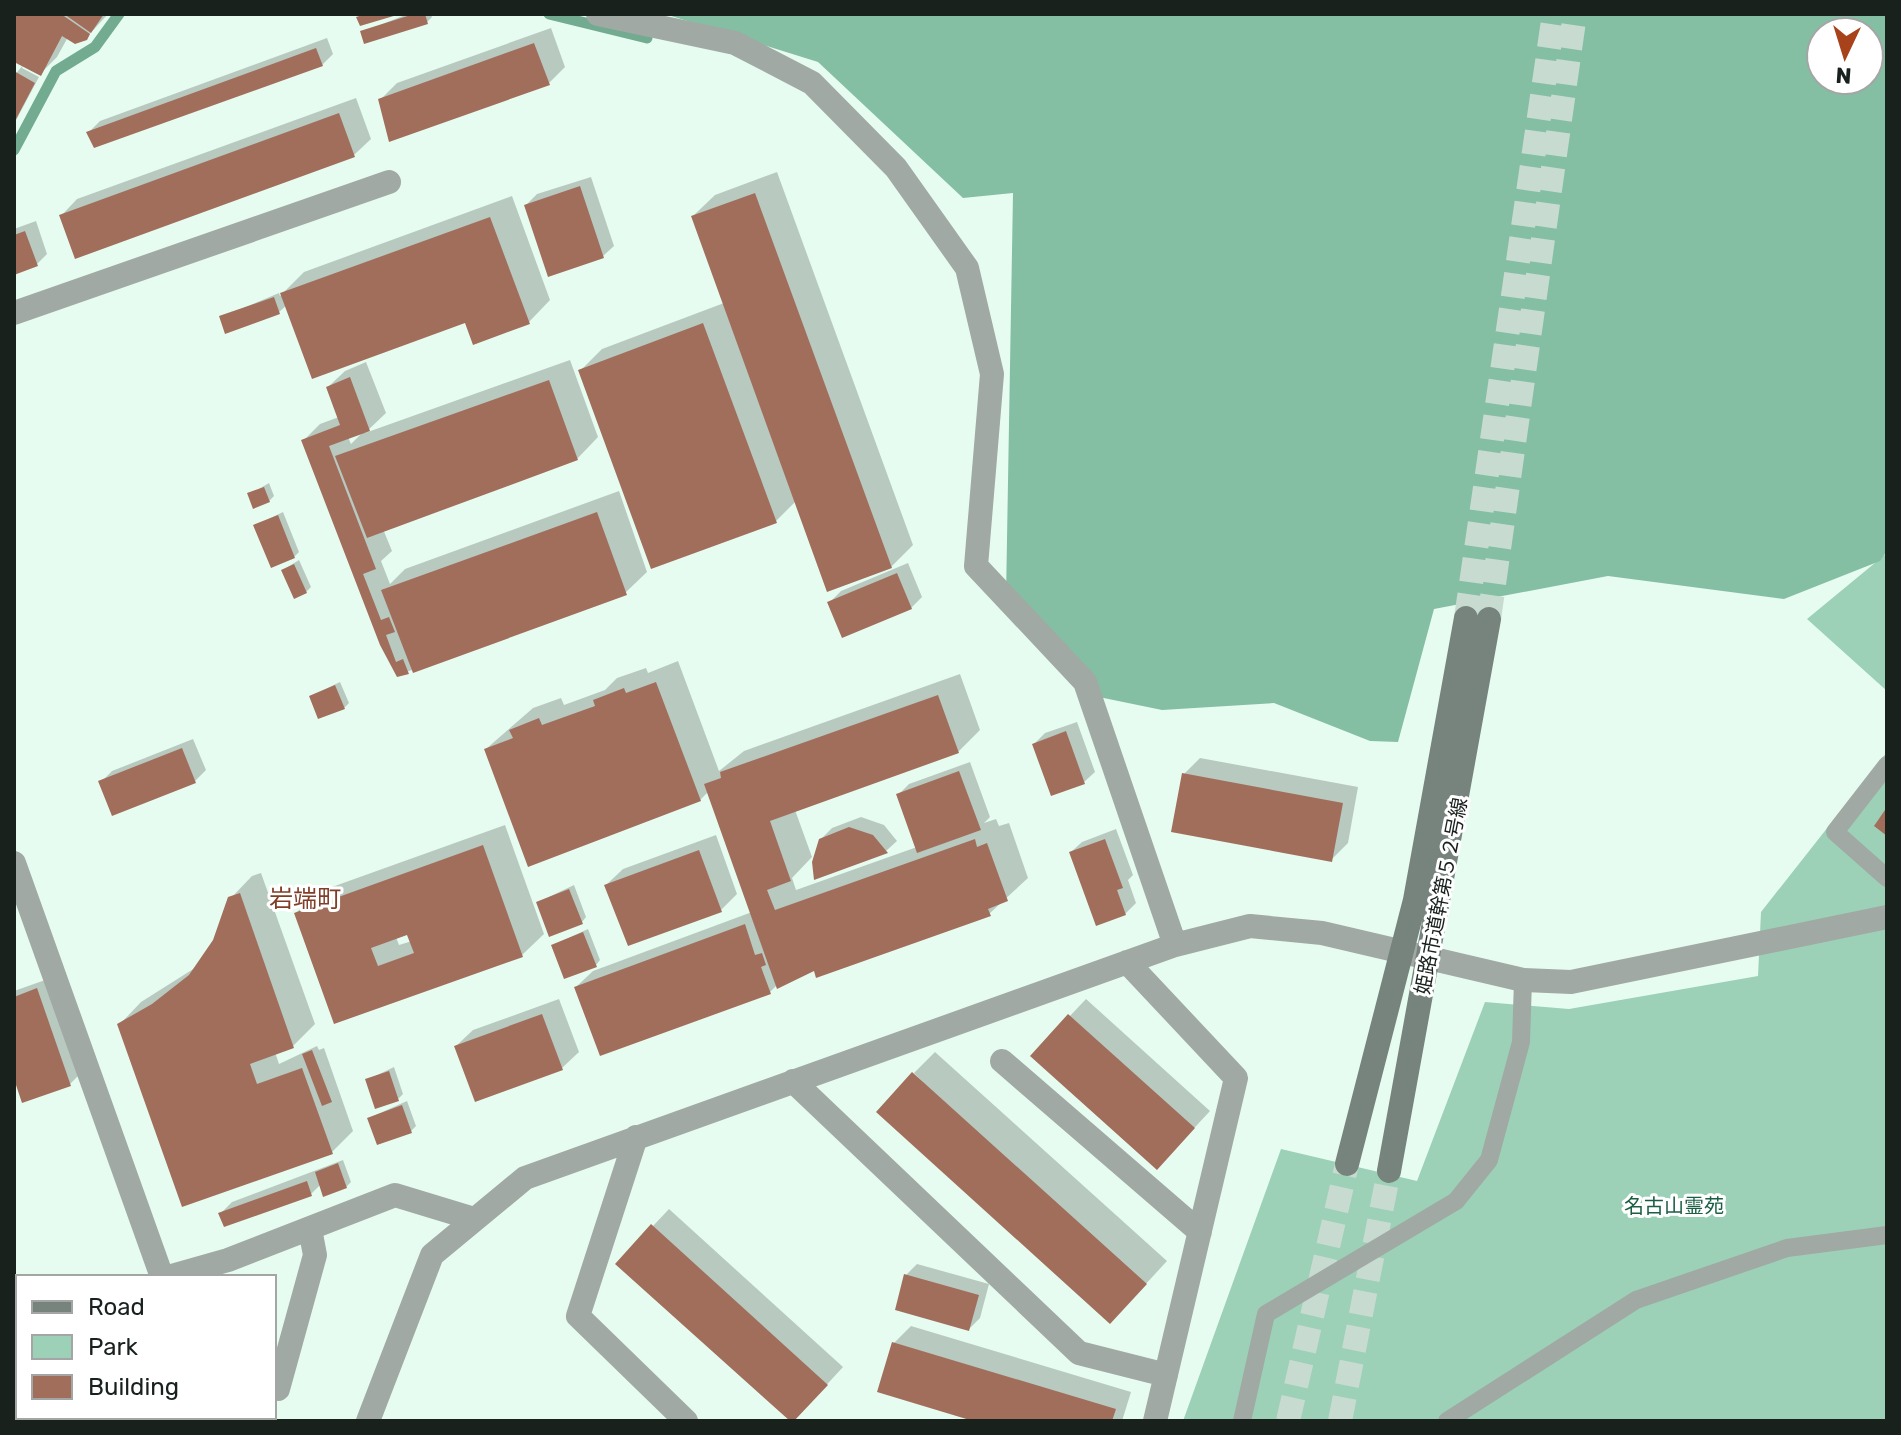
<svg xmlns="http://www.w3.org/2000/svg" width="1901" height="1435" viewBox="0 0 1901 1435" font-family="Rubik,'Noto Sans JP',sans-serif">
<rect width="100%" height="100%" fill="#e7fcf1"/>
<path fill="#9cd1b7" d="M 1887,553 L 1887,691 L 1807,619 Z
M 1887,752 L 1887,1421 L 1183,1421 L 1281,1149 L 1417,1181 L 1485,1002 L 1569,1009 L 1758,976 L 1761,912 Z"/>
<path fill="#85bfa3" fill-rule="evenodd" d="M 665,14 L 1887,14 L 1887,551 L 1880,561 L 1784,599 L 1608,576 L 1434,609 L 1398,742 L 1370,741 L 1274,703 L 1162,710 L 1094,696 L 1006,597 L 1013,193 L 963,198 L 818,62 ZM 1821,32 L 1869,32 L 1869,80 L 1821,80 Z"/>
<path fill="#0003" fill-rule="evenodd" d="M 14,14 L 108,14 L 86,38 L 68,37 L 57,57 L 40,74 L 14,60 Z
M 408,14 L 431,14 L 432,17 L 427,22 L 362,32 Z
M 551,28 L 565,67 L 549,83 L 381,99 L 397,83 Z
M 327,38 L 333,54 L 322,65 L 89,132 L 100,121 Z
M 23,65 L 22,68 L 39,77 L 14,124 L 14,76 Z
M 356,98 L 371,139 L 354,155 L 61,216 L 77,199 Z
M 777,172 L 913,545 L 891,567 L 796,501 L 776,521 L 580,371 L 602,349 L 724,303 L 693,216 L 715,195 Z
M 591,177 L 614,246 L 603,256 L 526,205 L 537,194 Z
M 512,196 L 550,300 L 529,322 L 287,305 L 279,312 L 222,317 L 279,293 L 280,296 L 304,272 Z
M 36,221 L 47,254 L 36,265 L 14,273 L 14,229 Z
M 570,360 L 598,437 L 577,459 L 383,529 L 392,551 L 381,561 L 390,584 L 405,569 L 619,491 L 647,572 L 625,593 L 398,675 L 303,441 L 320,424 L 339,417 L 328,387 L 345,371 L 366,362 L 386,413 L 365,433 ZM 363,432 L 351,444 L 348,437 Z
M 269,483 L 274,496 L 269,501 L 250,494 Z
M 283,512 L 299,552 L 294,557 L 256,525 Z
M 299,560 L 311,587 L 306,592 L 283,570 Z
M 908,563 L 922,597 L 911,608 L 830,602 L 841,591 Z
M 678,661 L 719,771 L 744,751 L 960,674 L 980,730 L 958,752 L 795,810 L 812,857 L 792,878 L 796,890 L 917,847 L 898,795 L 909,784 L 970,762 L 990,817 L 984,823 L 996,819 L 999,826 L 1009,823 L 1028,878 L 989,914 L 815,969 L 778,984 L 770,992 L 576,987 L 593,971 L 752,912 L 709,791 L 700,800 L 486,749 L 533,708 L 561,698 L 564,705 L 605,690 L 617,678 L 646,668 L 648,673 Z
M 340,682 L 349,703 L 344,708 L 311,696 Z
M 1077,722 L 1095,772 L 1084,782 L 1034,744 L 1045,733 Z
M 193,739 L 206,770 L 195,781 L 101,782 L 112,771 Z
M 1200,758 L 1358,787 L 1348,843 L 1331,860 L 1184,774 Z
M 861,817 L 884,825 L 897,841 L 886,851 L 816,877 L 820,840 L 832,828 Z
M 505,825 L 544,934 L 522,955 L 335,1021 L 296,913 L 318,892 ZM 409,932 L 412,941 L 399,945 L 396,937 Z
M 1116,829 L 1133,875 L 1128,880 L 1136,903 L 1125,914 L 1071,852 L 1082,842 Z
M 716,835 L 737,894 L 721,910 L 606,885 L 623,869 Z
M 261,873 L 315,1024 L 293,1046 L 275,1052 L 279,1064 L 317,1046 L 319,1050 L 324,1048 L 353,1131 L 332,1152 L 120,1024 L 141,1002 L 198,966 L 215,941 L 230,899 L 252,876 Z
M 574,885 L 586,917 L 582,922 L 538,902 Z
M 588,929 L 600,960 L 596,965 L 553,945 Z
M 48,979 L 81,1073 L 70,1084 L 14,1073 L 14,991 Z
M 559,999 L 579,1052 L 562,1068 L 456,1046 L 473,1030 Z
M 1086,999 L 1210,1111 L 1173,1151 L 1033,1055 Z
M 935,1052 L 1167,1261 L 1132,1299 L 914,1073 Z
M 394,1067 L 403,1094 L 398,1099 L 367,1080 Z
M 407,1101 L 416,1126 L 411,1131 L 369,1118 Z
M 343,1160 L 351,1182 L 346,1187 L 321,1184 L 311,1194 L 221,1213 L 232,1202 Z
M 669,1209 L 843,1367 L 809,1404 L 653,1226 Z
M 917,1264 L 989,1284 L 980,1318 L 969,1329 L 906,1275 Z
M 911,1326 L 1131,1392 L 1122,1421 L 980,1421 L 894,1343 Z"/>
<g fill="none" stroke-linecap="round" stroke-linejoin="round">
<path stroke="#72ab90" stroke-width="11" d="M 549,14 L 647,38
M 14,150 L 56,71 L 95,47 L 119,14"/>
</g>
<path fill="#a26e5c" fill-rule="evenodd" d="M 14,14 L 61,14 L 90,34 L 87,40 L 75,44 L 62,36 L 41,76 L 14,62 Z
M 64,14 L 104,14 L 91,33 Z
M 366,14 L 397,14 L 397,15 L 360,26 L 356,17 Z
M 414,14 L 425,14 L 428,24 L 364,44 L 360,31 Z
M 534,43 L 550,85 L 389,142 L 378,99 Z
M 316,48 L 323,66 L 94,148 L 86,132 Z
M 14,71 L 35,83 L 14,123 Z
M 339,113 L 355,157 L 75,259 L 59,215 Z
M 580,186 L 604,258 L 548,277 L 524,205 Z
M 755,193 L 892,568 L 827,592 L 691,216 Z
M 490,217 L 530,324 L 473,345 L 465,323 L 312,379 L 280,293 Z
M 25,231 L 38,266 L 14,275 L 14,235 Z
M 274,297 L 280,314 L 225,334 L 219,316 Z
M 703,323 L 777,523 L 651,569 L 578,370 Z
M 350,377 L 370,431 L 329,446 L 376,569 L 363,574 L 381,620 L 389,617 L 395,632 L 386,635 L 396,662 L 403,659 L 409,674 L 397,677 L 380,645 L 301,440 L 340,425 L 326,387 Z
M 549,380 L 578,460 L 367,538 L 335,456 Z
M 264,487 L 270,502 L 253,509 L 247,493 Z
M 597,512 L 627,595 L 413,673 L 381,590 Z
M 278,515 L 295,558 L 271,568 L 253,525 Z
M 294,564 L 307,593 L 294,599 L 281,570 Z
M 897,573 L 912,609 L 842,638 L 827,602 Z
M 656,682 L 701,801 L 528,867 L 484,749 L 513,738 L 509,730 L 539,718 L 542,725 L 595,706 L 593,700 L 624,688 L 626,693 Z
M 335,685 L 345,709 L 318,719 L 309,696 Z
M 938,695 L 959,753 L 770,821 L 791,881 L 767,890 L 775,910 L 975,839 L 977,847 L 987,843 L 1008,901 L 988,909 L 991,916 L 816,978 L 814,971 L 777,989 L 704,784 L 721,778 L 720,772 Z
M 1066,731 L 1085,784 L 1051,796 L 1032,744 Z
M 182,748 L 196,783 L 112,816 L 98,781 Z
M 959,771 L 981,830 L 917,853 L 896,794 Z
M 1182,773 L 1343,803 L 1332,862 L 1171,832 Z
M 1887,807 L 1887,836 L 1874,826 Z
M 849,827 L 873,835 L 888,853 L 814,880 L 812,862 L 819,839 Z
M 1105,839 L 1123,888 L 1117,890 L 1126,915 L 1096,926 L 1069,852 Z
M 483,845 L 523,957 L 334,1024 L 294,913 ZM 407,935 L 414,953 L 378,966 L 371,948 Z
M 699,850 L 722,912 L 628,946 L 604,885 Z
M 569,889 L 583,924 L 549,937 L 536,902 Z
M 240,893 L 294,1048 L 250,1064 L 257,1084 L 302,1068 L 333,1154 L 182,1207 L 117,1024 L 152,1004 L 189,975 L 213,940 L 228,897 Z
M 745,924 L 755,955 L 762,953 L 766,965 L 761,967 L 771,994 L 600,1056 L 574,987 Z
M 583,932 L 597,967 L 564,979 L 551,945 Z
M 37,988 L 71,1086 L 22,1103 L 14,1079 L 14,997 Z
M 542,1014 L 563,1070 L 475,1102 L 454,1046 Z
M 1068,1014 L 1195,1128 L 1157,1170 L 1030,1056 Z
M 312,1050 L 332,1102 L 322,1106 L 302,1054 Z
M 389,1071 L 399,1101 L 375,1109 L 365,1079 Z
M 912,1072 L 1147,1284 L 1110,1324 L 876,1112 Z
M 402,1105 L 412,1133 L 377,1145 L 367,1118 Z
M 338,1163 L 347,1188 L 323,1197 L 315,1172 Z
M 307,1181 L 312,1196 L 224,1227 L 218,1213 Z
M 651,1224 L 828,1385 L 794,1421 L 790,1421 L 615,1264 Z
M 904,1274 L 979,1295 L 969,1331 L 895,1310 Z
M 892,1342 L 1116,1409 L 1112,1421 L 973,1421 L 877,1392 Z"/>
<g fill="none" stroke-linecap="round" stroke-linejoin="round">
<path stroke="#c8dbd1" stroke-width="24" stroke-dasharray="24 12" stroke-linecap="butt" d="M 1466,618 L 1554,14
M 1489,619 L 1575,14
M 1288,1421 L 1347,1164
M 1340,1421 L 1389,1171"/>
<path stroke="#a0a9a4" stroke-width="18" d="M 1887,765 L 1835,832 L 1887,878
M 1242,1421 L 1266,1314 L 1456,1201 L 1489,1160 L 1521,1042 L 1523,980
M 1447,1421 L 1636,1300 L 1787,1248 L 1887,1235"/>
<path stroke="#a0a9a4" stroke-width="24" d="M 598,14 L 735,43 L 812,83 L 896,168 L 967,268 L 992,374 L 976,566 L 1085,682 L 1175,945
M 14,313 L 389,182
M 14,863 L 162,1277
M 1127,962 L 1236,1078 L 1155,1421
M 1002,1061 L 1200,1232
M 793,1081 L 1079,1353 L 1166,1375
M 636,1137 L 578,1316 L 686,1421
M 168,1277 L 228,1260 L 395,1195 L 474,1219
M 278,1389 L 315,1255 L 310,1229
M 202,1421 L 203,1417
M 368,1421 L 432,1255 L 525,1178 L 1175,945 L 1250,926 L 1322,933 L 1523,980 L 1571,982 L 1887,917"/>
<path stroke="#77837d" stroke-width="24" d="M 1347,1164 L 1415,900 L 1466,618
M 1389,1171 L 1489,619"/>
</g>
<g text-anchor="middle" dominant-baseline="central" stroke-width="6" stroke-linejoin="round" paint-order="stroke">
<g font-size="20" fill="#19211d" stroke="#fff">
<text transform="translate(1441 896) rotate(-79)">姫路市道幹第５２号線</text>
</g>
<g font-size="20" fill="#1a5f44" stroke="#fff">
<text x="1674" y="1206">名古山霊苑</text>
</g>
<g font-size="24" fill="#813d26" stroke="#fff">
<text x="305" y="899">岩端町</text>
</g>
</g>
<rect width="1901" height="1435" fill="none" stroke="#19211d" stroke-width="32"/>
<rect x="16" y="1275" width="260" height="144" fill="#ffffff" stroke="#a3a6a5" stroke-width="2"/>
<rect x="32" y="1301" width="40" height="12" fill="#77837d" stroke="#a3a6a5" stroke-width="2"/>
<text x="88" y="1315" font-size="24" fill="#19211d">Road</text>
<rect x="32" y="1335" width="40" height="24" fill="#9cd1b7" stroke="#a3a6a5" stroke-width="2"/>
<text x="88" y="1355" font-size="24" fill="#19211d">Park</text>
<rect x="32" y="1375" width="40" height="24" fill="#a26e5c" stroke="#a3a6a5" stroke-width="2"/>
<text x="88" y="1395" font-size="24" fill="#19211d">Building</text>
<g transform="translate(1845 56) rotate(184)"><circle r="38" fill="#ffffff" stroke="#a3a6a5" stroke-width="2"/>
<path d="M0-6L14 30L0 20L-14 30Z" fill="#a8421a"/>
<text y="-12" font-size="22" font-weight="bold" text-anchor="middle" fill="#19211d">N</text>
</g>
</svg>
